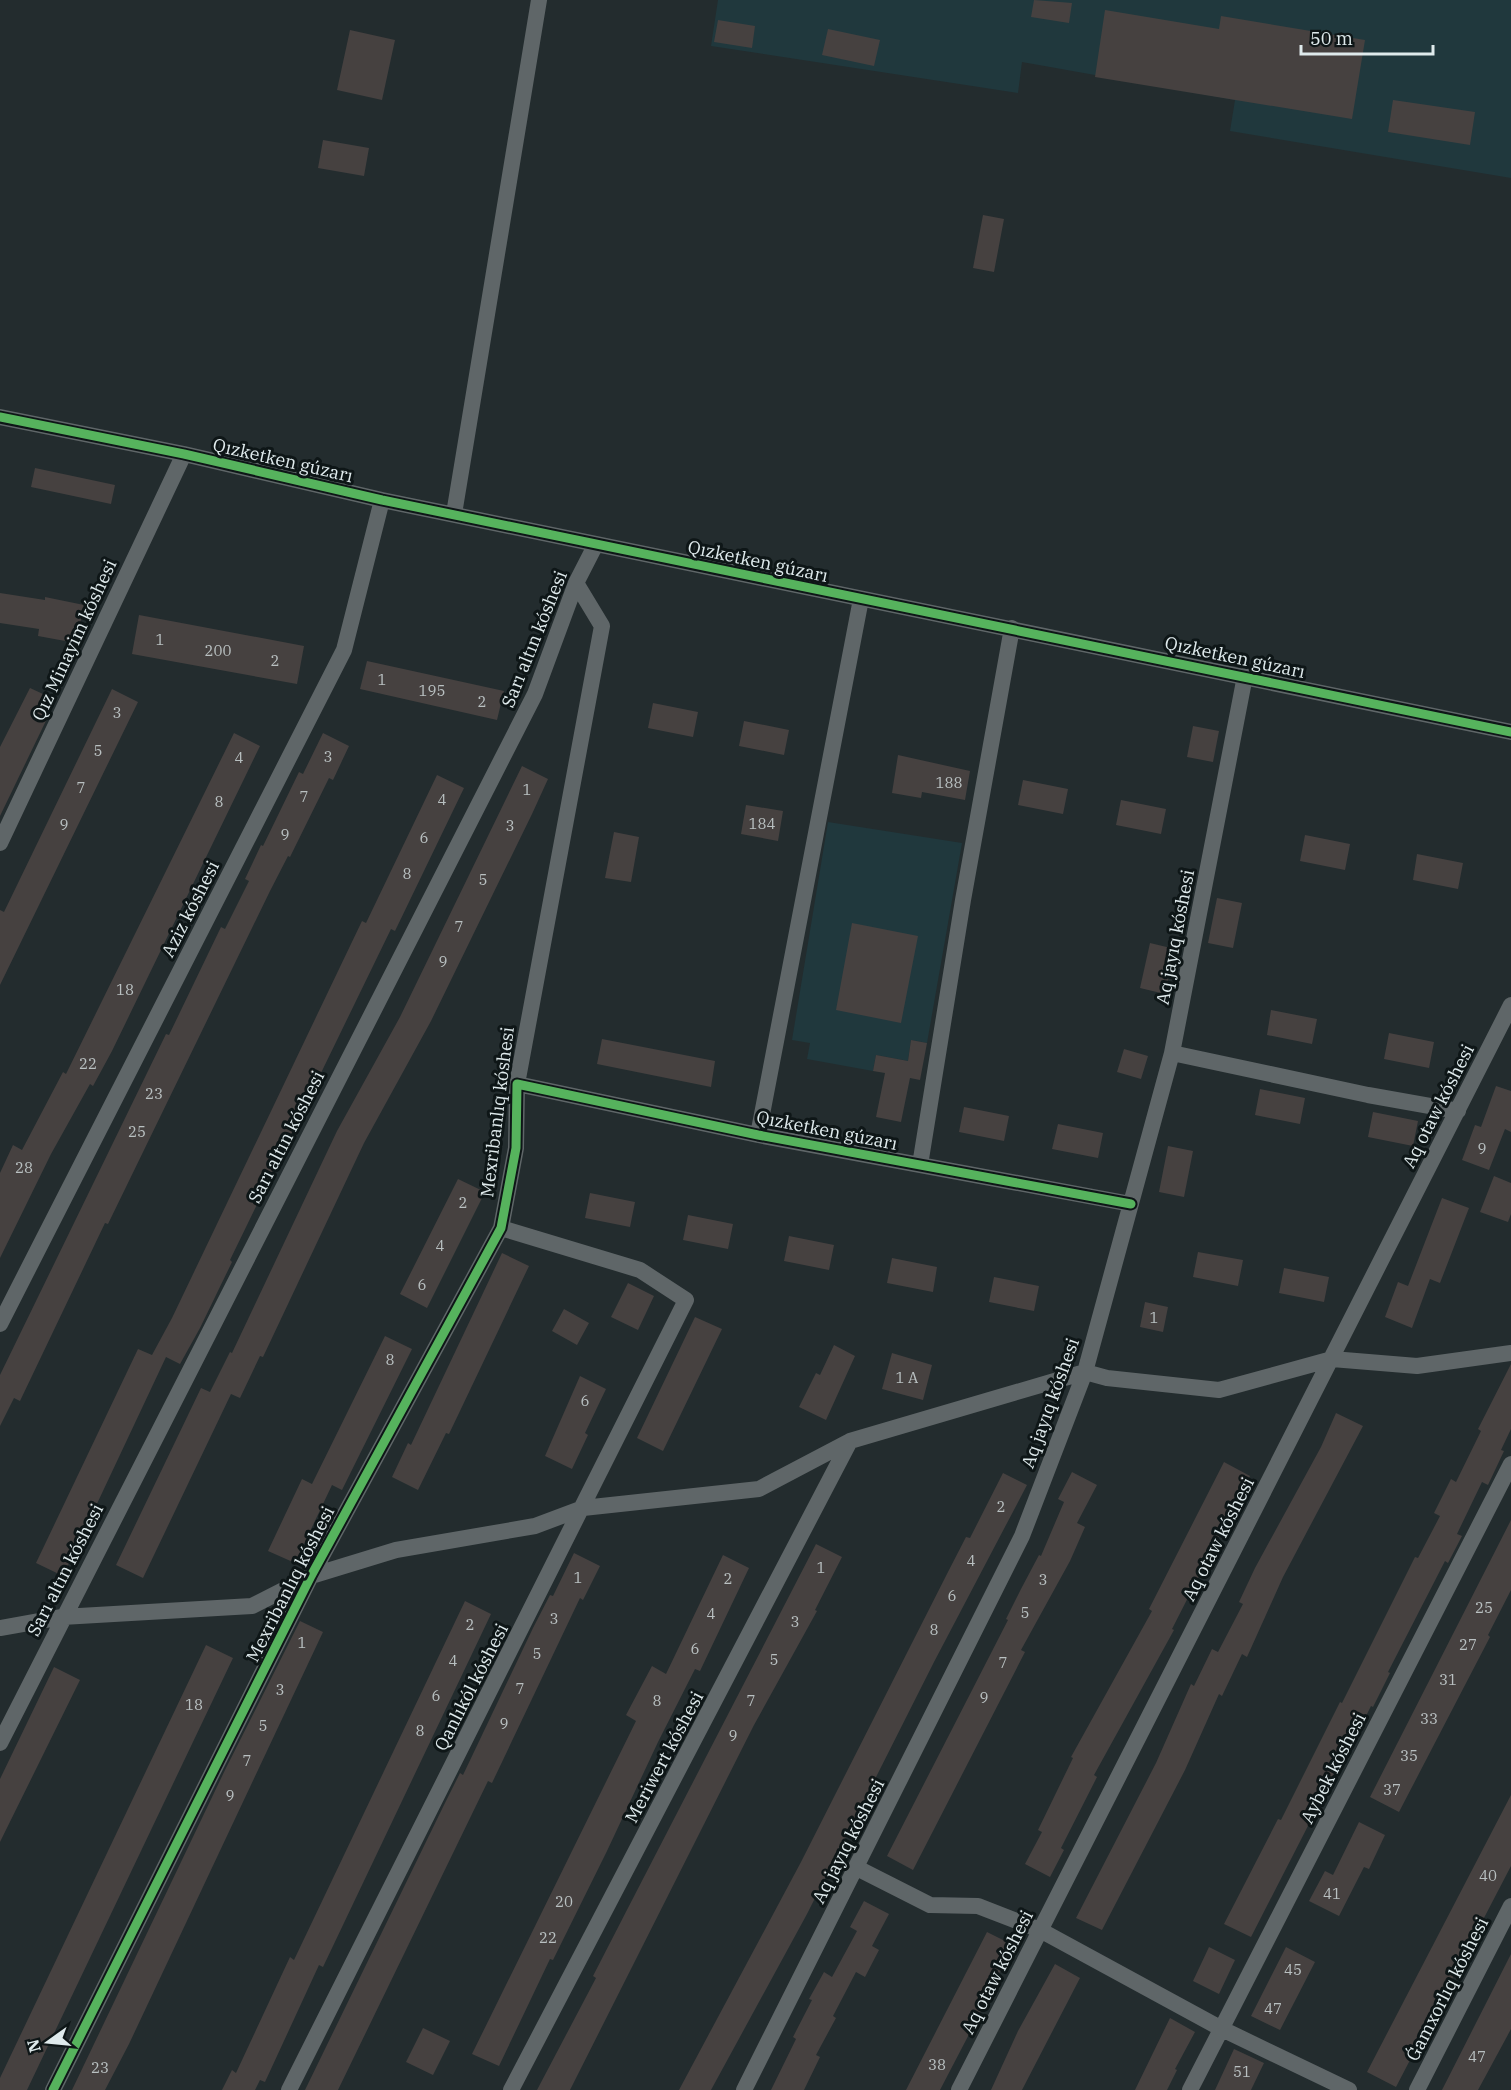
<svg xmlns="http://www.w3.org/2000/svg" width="1511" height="2090" viewBox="0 0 1511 2090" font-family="'IBM Plex Serif',serif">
<rect width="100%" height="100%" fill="#232c2e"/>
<path fill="#20383d" d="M 718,0 L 1511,0 L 1511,178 L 1230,131 L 1235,100 L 1022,62 L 1018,93 L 711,46 Z
M 828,822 L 962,843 L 927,1043 L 911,1040 L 908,1061 L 876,1055 L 873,1071 L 807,1059 L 810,1043 L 792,1040 Z"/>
<path fill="#464140" d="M 1034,0 L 1072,3 L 1069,23 L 1031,17 Z
M 1105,10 L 1219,29 L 1221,16 L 1365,40 L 1352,119 L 1095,77 Z
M 718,20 L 755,26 L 752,48 L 714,42 Z
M 828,29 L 880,40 L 874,66 L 822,55 Z
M 350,30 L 395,40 L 382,100 L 337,90 Z
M 1393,100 L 1475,112 L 1470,145 L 1388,132 Z
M 323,140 L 369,148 L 364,176 L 318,168 Z
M 983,215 L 1004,219 L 994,272 L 973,268 Z
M 35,468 L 115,485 L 111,504 L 31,487 Z
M 0,593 L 45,600 L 45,597 L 84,605 L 76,643 L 38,636 L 39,629 L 0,623 Z
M 139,615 L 304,646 L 297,684 L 132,654 Z
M 367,661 L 504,691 L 497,720 L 360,689 Z
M 30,688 L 56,700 L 0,816 L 0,747 Z
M 112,689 L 138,702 L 0,985 L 0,910 L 4,912 Z
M 653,703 L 698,712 L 693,737 L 648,728 Z
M 744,721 L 789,730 L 784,755 L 739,746 Z
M 1193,726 L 1219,731 L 1213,762 L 1187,757 Z
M 234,733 L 260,746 L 112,1051 L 93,1086 L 90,1084 L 51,1154 L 0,1258 L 0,1173 L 13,1145 L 22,1150 L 63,1072 L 66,1074 Z
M 323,733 L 349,746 L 333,780 L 329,778 L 290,857 L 288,856 L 270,891 L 108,1224 L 105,1223 L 20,1401 L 14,1398 L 0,1426 L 0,1375 L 166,1034 L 169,1035 L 221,927 L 225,929 L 249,881 L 245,879 L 261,845 L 263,846 L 299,772 L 303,774 Z
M 898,755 L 970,771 L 965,800 L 922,792 L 921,798 L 892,793 Z
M 522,766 L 548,779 L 532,814 L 431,1021 L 364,1143 L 263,1357 L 260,1356 L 240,1398 L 231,1394 L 143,1578 L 116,1565 L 201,1388 L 210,1392 L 230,1352 L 232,1353 L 337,1131 L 400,1017 Z
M 437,775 L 464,788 L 395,931 L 391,929 L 230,1260 L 232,1262 L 200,1328 L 180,1364 L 166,1357 L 63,1576 L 36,1563 L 138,1349 L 152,1355 L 172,1318 L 362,921 L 366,923 Z
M 1023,780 L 1068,789 L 1063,814 L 1018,805 Z
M 1121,800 L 1166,809 L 1161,834 L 1116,825 Z
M 746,805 L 783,811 L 778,841 L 741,834 Z
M 614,832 L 639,837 L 631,882 L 605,878 Z
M 1305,835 L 1350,844 L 1345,870 L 1300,861 Z
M 1417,854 L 1463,863 L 1458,889 L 1413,880 Z
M 1217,898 L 1242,903 L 1233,948 L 1208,943 Z
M 852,923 L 918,936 L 901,1023 L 836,1010 Z
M 1150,943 L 1175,949 L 1165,994 L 1140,988 Z
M 1271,1010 L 1317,1019 L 1312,1044 L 1267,1035 Z
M 1389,1033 L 1434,1042 L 1429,1068 L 1384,1059 Z
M 602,1039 L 715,1061 L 711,1087 L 597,1064 Z
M 911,1040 L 927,1043 L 920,1080 L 910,1078 L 901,1122 L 876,1117 L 885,1073 L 873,1071 L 876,1055 L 908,1061 Z
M 1124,1049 L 1148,1056 L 1141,1079 L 1117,1072 Z
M 1496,1086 L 1511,1091 L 1511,1132 L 1505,1129 L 1489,1170 L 1462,1160 L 1475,1125 L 1481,1127 Z
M 1260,1089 L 1305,1098 L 1300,1124 L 1255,1115 Z
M 964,1107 L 1009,1116 L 1004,1141 L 959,1132 Z
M 1373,1112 L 1418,1121 L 1413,1146 L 1368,1137 Z
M 1058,1124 L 1103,1133 L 1098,1158 L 1052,1149 Z
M 1168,1146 L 1193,1151 L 1184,1197 L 1159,1192 Z
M 1494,1176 L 1511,1183 L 1511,1214 L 1508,1222 L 1480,1212 Z
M 458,1179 L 485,1192 L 427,1308 L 400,1294 Z
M 590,1193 L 635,1202 L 630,1227 L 585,1218 Z
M 1442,1198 L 1469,1208 L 1440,1283 L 1430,1279 L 1412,1328 L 1385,1317 L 1398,1282 L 1408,1286 Z
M 688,1215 L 733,1224 L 728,1249 L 683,1240 Z
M 789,1236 L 834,1245 L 829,1270 L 784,1261 Z
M 1198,1252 L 1243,1260 L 1238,1286 L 1193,1277 Z
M 502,1253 L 529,1266 L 449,1434 L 446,1433 L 418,1490 L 392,1477 L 408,1443 L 411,1445 Z
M 892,1258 L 937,1267 L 933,1292 L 887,1283 Z
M 1284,1268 L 1329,1277 L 1324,1302 L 1279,1293 Z
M 994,1277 L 1039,1286 L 1034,1311 L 989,1302 Z
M 628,1283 L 654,1296 L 638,1330 L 611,1317 Z
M 1145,1302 L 1168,1307 L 1163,1332 L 1140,1327 Z
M 564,1309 L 589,1323 L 577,1345 L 552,1331 Z
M 695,1317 L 722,1329 L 663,1451 L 637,1438 Z
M 385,1336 L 412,1349 L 342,1490 L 332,1485 L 295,1563 L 268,1551 L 302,1479 L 312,1484 Z
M 834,1345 L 855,1356 L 826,1420 L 799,1407 L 816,1373 L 820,1375 Z
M 892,1353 L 932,1365 L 923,1400 L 882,1389 Z
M 1511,1364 L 1511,1429 L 1501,1450 L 1504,1451 L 1488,1485 L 1482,1482 L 1457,1534 L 1462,1536 L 1448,1563 L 1445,1561 L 1388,1672 L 1390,1673 L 1373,1707 L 1371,1706 L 1312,1824 L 1310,1822 L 1251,1937 L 1224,1924 L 1278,1819 L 1281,1820 L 1340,1702 L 1342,1703 L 1415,1557 L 1418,1558 L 1440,1516 L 1434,1513 L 1451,1479 L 1456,1482 L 1481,1431 L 1478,1429 Z
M 580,1376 L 606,1389 L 585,1433 L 588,1435 L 572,1469 L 545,1456 Z
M 1336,1413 L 1363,1426 L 1283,1577 L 1247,1657 L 1242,1654 L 1222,1696 L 1219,1694 L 1185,1770 L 1102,1930 L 1076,1918 L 1156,1763 L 1191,1684 L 1194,1686 L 1212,1649 L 1218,1652 L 1243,1604 L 1239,1602 L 1255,1568 L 1321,1447 Z
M 1224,1462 L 1250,1476 L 1172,1629 L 1174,1630 L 1094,1775 L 1097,1777 L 1061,1848 L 1064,1850 L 1050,1877 L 1025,1864 L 1042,1832 L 1038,1830 L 1073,1758 L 1071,1757 L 1152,1611 L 1149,1609 Z
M 1072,1472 L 1097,1485 L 1077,1523 L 1085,1527 L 1070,1561 L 1021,1650 L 1025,1652 L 913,1870 L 887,1856 L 1008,1620 L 1006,1619 L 1021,1589 L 1039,1555 L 1041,1556 L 1064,1502 L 1058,1499 Z
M 1003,1473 L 1027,1485 L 934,1662 L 807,1914 L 711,2090 L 679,2090 L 801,1862 L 949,1570 L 966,1537 L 970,1538 Z
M 1511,1520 L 1511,1590 L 1488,1635 L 1490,1637 L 1399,1812 L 1370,1797 Z
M 816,1544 L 842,1557 L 815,1610 L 817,1611 L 754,1725 L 570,2090 L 537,2090 L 596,1978 L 593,1976 L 629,1906 Z
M 574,1553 L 600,1566 L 583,1600 L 580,1598 L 492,1783 L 488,1781 L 338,2090 L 305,2090 L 443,1807 L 460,1773 L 463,1775 L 533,1628 L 550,1595 L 553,1596 Z
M 723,1555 L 749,1568 L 700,1671 L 695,1669 L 658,1742 L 607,1851 L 553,1960 L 550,1959 L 499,2066 L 472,2054 L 636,1721 L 626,1715 L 652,1666 L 666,1674 Z
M 465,1601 L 491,1614 L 323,1967 L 319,1965 L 265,2082 L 260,2080 L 255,2090 L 222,2090 L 232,2070 L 236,2073 L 290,1957 L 294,1960 Z
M 300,1621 L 323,1632 L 129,2044 L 105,2090 L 72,2090 L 225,1770 Z
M 206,1645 L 233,1658 L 27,2090 L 0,2090 L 0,2078 Z
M 54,1667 L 80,1680 L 0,1842 L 0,1779 Z
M 1511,1795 L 1511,1866 L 1396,2087 L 1367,2072 Z
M 1359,1822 L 1385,1835 L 1369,1869 L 1364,1867 L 1339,1916 L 1309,1901 L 1325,1871 L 1333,1875 Z
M 864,1901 L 889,1914 L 872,1946 L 879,1950 L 865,1977 L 856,1972 L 833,2016 L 836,2018 L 816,2055 L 820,2057 L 804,2090 L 771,2090 L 796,2039 L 793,2037 L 812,2000 L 809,1999 L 824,1972 L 832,1977 L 857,1931 L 850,1927 Z
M 987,1932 L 1013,1945 L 977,2019 L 940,2090 L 906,2090 Z
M 1209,1947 L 1235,1960 L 1219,1994 L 1193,1981 Z
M 1286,1947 L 1315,1962 L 1280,2030 L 1251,2016 Z
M 1511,1954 L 1511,2029 L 1504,2042 L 1478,2090 L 1442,2090 Z
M 1055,1964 L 1080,1978 L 1022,2090 L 991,2090 L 1018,2031 Z
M 1170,2018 L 1195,2032 L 1175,2069 L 1177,2070 L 1167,2090 L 1135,2090 Z
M 423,2028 L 450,2041 L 433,2075 L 406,2062 Z
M 1234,2049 L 1264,2063 L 1251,2090 L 1215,2090 Z"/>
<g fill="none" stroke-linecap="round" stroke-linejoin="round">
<path stroke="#5f6668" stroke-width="16" d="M 0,417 L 184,454 L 382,500 L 1511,732
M 454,514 L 539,0
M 0,843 L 184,454
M 1172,1053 L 1368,1095 L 1458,1111
M 517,1084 L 758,1135 L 1131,1204
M 758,1135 L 861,599
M 920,1165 L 963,900 L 1012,628
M 0,1324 L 344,650 L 382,500
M 0,1628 L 62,1617 L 252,1606 L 311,1576 L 396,1550 L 535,1526 L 583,1508 L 759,1489 L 850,1441 L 1085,1372 L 1107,1378 L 1219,1390 L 1332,1359 L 1417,1366 L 1511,1353
M 0,1743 L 535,694 L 576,583 L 596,544
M 857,1868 L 930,1905 L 978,1906 L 1040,1930 L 1222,2029 L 1349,2090
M 53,2090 L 311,1576 L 501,1228 L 516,1148 L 517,1084 L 602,626 L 576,583
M 289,2090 L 686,1300 L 640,1270 L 501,1228
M 511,2090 L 850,1441
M 744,2090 L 1022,1536 L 1085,1372 L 1172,1053 L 1245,676
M 959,2090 L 1511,1005
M 1190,2090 L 1511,1464
M 1417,2090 L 1511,1906"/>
<defs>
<path id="cycleway" d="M 0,417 L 184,454 L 382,500 L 1511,732
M 53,2090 L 311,1576 L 501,1228 L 516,1148 L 517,1084 L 758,1135 L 1131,1204"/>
</defs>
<use href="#cycleway" stroke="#0e1617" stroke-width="13"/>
<use href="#cycleway" stroke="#56b35d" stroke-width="9"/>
</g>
<g text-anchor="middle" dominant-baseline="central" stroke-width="6" stroke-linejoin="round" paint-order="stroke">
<g font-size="15" fill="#b9c0c1">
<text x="160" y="639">1</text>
<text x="218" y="650">200</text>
<text x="275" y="660">2</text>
<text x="382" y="679">1</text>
<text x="432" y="690">195</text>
<text x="482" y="701">2</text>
<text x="117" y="712">3</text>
<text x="98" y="750">5</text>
<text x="328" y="756">3</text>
<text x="239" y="757">4</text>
<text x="949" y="782">188</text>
<text x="81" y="787">7</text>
<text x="527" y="789">1</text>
<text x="304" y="796">7</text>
<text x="442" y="799">4</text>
<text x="219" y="801">8</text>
<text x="762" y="823">184</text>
<text x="64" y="824">9</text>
<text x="510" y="825">3</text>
<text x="285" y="834">9</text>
<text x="424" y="837">6</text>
<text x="407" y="873">8</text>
<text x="483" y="879">5</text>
<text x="459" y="926">7</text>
<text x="443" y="961">9</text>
<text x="125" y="989">18</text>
<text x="88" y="1063">22</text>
<text x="154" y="1093">23</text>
<text x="137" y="1131">25</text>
<text x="1482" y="1148">9</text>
<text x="24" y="1167">28</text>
<text x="463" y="1202">2</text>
<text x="440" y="1245">4</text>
<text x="422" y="1284">6</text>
<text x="1154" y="1317">1</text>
<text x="390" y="1359">8</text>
<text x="907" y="1377">1 А</text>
<text x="585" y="1400">6</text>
<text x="1001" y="1506">2</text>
<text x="971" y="1560">4</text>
<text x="821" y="1567">1</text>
<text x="578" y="1577">1</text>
<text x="728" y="1578">2</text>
<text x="1043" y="1579">3</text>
<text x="952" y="1595">6</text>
<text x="1484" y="1607">25</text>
<text x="1025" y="1612">5</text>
<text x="711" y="1613">4</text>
<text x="554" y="1618">3</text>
<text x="795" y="1621">3</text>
<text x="470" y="1624">2</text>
<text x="934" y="1629">8</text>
<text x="302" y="1642">1</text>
<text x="1468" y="1644">27</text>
<text x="695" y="1648">6</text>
<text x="537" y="1653">5</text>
<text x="774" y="1659">5</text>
<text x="453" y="1660">4</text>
<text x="1003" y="1662">7</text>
<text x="1448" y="1679">31</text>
<text x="520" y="1688">7</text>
<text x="280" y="1689">3</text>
<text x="436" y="1695">6</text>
<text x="984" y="1697">9</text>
<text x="657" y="1700">8</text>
<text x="751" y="1700">7</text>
<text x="194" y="1704">18</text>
<text x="1429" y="1718">33</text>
<text x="504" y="1723">9</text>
<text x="263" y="1725">5</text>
<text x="420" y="1730">8</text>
<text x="733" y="1735">9</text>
<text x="1409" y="1755">35</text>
<text x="247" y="1760">7</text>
<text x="1392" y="1789">37</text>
<text x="230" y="1795">9</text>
<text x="1488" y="1875">40</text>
<text x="1332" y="1893">41</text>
<text x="564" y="1901">20</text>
<text x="548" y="1937">22</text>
<text x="1293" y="1969">45</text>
<text x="1273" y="2008">47</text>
<text x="1477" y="2056">47</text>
<text x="937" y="2064">38</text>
<text x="100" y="2067">23</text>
<text x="1242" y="2071">51</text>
</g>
<g font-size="18" fill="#dfeaec" stroke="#0e1617">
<text transform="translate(283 460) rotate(13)">Qızketken gúzarı</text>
<text transform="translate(758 561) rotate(12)">Qızketken gúzarı</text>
<text transform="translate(534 639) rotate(-68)">Sarı altın kóshesi</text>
<text transform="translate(74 640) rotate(-65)">Qız Minayim kóshesi</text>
<text transform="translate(1235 657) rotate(12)">Qızketken gúzarı</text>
<text transform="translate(190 909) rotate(-63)">Aziz kóshesi</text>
<text transform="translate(1175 937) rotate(-79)">Aq jayıq kóshesi</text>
<text transform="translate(1438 1106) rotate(-63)">Aq otaw kóshesi</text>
<text transform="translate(497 1112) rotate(-83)">Mexribanlıq kóshesi</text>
<text transform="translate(827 1130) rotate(11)">Qızketken gúzarı</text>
<text transform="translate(286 1137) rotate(-63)">Sarı altın kóshesi</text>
<text transform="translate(1050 1403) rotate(-70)">Aq jayıq kóshesi</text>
<text transform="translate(1218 1539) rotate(-63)">Aq otaw kóshesi</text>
<text transform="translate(65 1570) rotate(-63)">Sarı altın kóshesi</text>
<text transform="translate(290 1584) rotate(-63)">Mexribanlıq kóshesi</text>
<text transform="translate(471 1687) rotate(-63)">Qanlıkól kóshesi</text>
<text transform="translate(664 1757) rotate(-62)">Meriwert kóshesi</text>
<text transform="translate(1333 1768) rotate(-63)">Aybek kóshesi</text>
<text transform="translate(848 1841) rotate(-63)">Aq jayıq kóshesi</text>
<text transform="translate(997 1972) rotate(-63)">Aq otaw kóshesi</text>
<text transform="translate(1447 1989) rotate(-63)">Ǵamxorlıq kóshesi</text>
</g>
</g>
<g transform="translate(48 2042) rotate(255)" stroke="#0e1617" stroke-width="4.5" paint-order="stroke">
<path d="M0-4.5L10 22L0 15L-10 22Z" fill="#dfeaec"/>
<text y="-9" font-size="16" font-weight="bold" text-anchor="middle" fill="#dfeaec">N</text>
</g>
<path d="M1301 45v9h132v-9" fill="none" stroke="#dfeaec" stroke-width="3"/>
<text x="1310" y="45" font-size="18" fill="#dfeaec" stroke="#0e1617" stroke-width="4.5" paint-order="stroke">50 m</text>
</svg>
